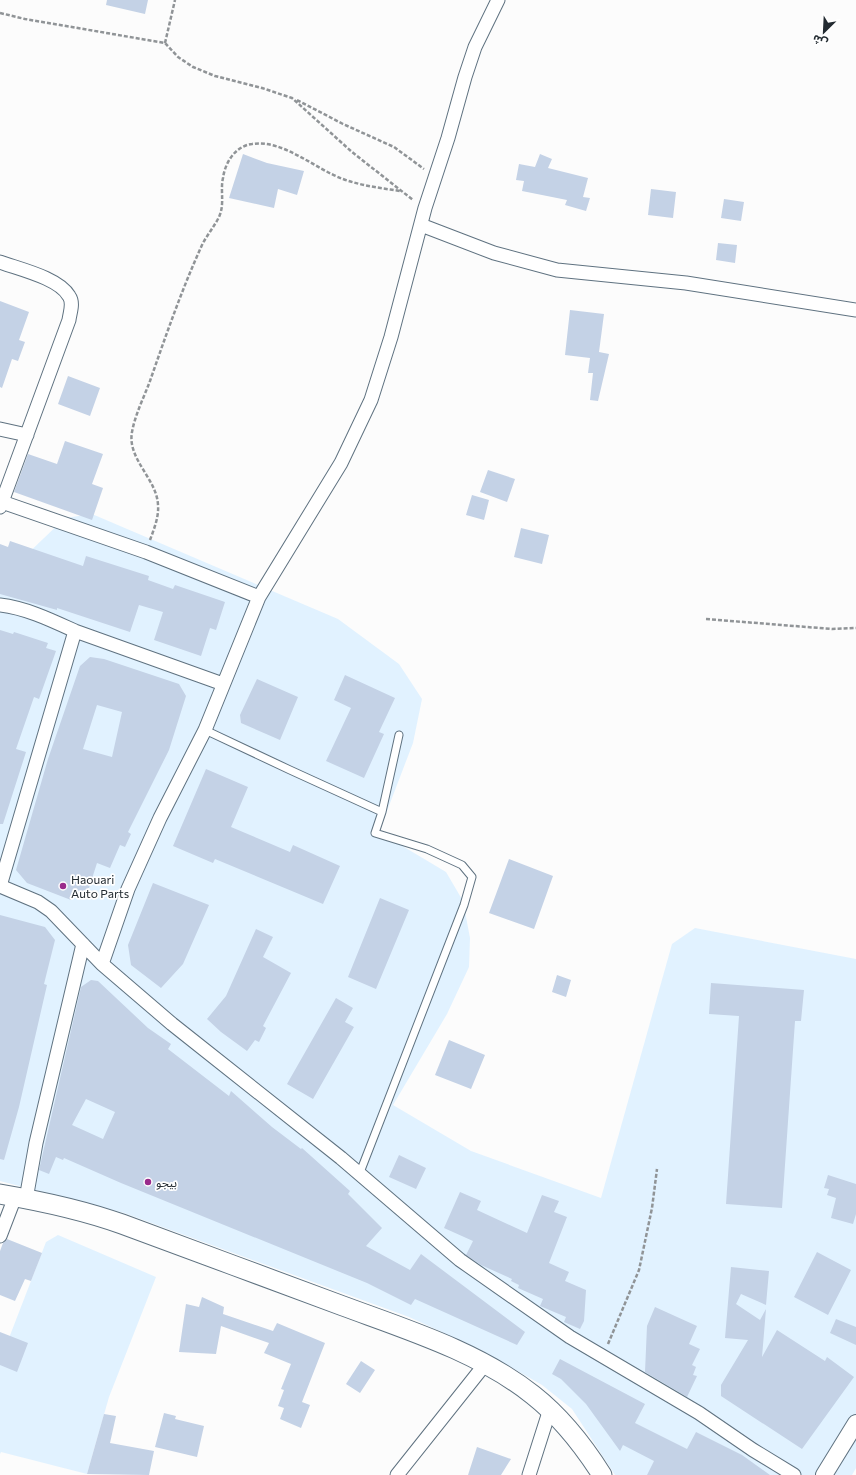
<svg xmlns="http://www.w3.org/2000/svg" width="856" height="1475" viewBox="0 0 856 1475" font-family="Commissioner,'Noto Sans Arabic',sans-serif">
<rect width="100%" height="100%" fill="#fcfcfc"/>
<path fill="#e1f2ff" d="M 92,514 L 338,619 L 399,664 L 422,699 L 413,743 L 379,832 L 446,872 L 463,901 L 470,938 L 469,967 L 447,1014 L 393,1105 L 471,1151 L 601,1198 L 672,944 L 695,928 L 856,959 L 856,1468 L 852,1475 L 615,1475 L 572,1409 L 542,1385 L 479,1349 L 409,1317 L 124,1213 L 0,1181 L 0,580 L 65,518 Z
M 58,1235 L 156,1277 L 109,1397 L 87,1474 L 1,1452 L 0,1454 L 0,1350 L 4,1351 L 46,1242 Z"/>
<path fill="#c4d2e6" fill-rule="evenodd" d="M 107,0 L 148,0 L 145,14 L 106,5 Z
M 243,154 L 267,163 L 304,171 L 297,195 L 278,189 L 274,208 L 229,198 Z
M 540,154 L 552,159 L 548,168 L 588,178 L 583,197 L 590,198 L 586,211 L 565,205 L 567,200 L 522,191 L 524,181 L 516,180 L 519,164 L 535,167 Z
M 651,189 L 676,192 L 673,218 L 648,215 Z
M 724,199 L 744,202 L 741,221 L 721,218 Z
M 718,243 L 737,245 L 735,263 L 716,260 Z
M 0,301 L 29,312 L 19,340 L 25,342 L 18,361 L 12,359 L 2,388 L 0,387 Z
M 570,310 L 604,314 L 599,352 L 609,354 L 598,401 L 590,400 L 593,373 L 588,373 L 590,358 L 565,355 Z
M 68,376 L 100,388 L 90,416 L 58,404 Z
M 65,441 L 103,454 L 92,484 L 103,488 L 92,520 L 14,492 L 28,454 L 57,464 Z
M 488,470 L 515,479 L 507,502 L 480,492 Z
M 472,495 L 489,500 L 484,520 L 466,515 Z
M 521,528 L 549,535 L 542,564 L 514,557 Z
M 10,541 L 83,566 L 86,556 L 149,576 L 148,580 L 173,589 L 175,585 L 225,602 L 216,630 L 210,628 L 201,656 L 154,640 L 163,612 L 139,605 L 130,632 L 57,608 L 57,610 L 0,594 L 0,544 L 8,547 Z
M 0,630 L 13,634 L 14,632 L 48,643 L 46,648 L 56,651 L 39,699 L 34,697 L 16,749 L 26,752 L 3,824 L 0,824 Z
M 90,657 L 104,659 L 179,684 L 186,696 L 169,750 L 128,832 L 131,834 L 125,847 L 120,845 L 110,868 L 97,863 L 87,894 L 75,889 L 71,900 L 27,883 L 16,870 L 48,759 L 80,666 ZM 97,705 L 122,712 L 112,757 L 83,749 Z
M 345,675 L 395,698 L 379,732 L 384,734 L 364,778 L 326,761 L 351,708 L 334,700 Z
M 257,679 L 298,697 L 280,740 L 241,723 L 240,715 Z
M 206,769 L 248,787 L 231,827 L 290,852 L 293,845 L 340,866 L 323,904 L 215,859 L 213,863 L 173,846 Z
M 509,859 L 553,876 L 534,929 L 489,913 Z
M 153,883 L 209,905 L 183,964 L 161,988 L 131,965 L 128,945 Z
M 380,898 L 409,910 L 376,989 L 348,977 Z
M 0,915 L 45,927 L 55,940 L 44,984 L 47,985 L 19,1107 L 4,1160 L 0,1159 Z
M 256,929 L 273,937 L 263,957 L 291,973 L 263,1026 L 266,1028 L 259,1042 L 255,1040 L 247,1051 L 221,1032 L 207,1019 L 226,996 Z
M 557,975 L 571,980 L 566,997 L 552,992 Z
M 91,980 L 98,981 L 148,1028 L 171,1044 L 168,1049 L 229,1096 L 231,1091 L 272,1127 L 301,1149 L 302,1148 L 350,1191 L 348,1194 L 382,1228 L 366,1246 L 410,1270 L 421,1254 L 525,1332 L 517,1345 L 415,1299 L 411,1305 L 367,1283 L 121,1183 L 64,1158 L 63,1160 L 56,1157 L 49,1174 L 39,1170 L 81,987 ZM 86,1099 L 115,1112 L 103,1139 L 72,1125 Z
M 711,983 L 804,990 L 801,1021 L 795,1021 L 782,1208 L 726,1204 L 739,1016 L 709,1014 Z
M 336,998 L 353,1008 L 345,1022 L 354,1027 L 313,1099 L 287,1084 Z
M 449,1040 L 485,1055 L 471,1089 L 435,1075 Z
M 399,1155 L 426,1168 L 416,1189 L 389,1177 Z
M 828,1175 L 856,1184 L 856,1214 L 853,1224 L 831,1218 L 836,1198 L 827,1195 L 829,1189 L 824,1188 Z
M 460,1192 L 481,1201 L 477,1210 L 527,1233 L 542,1195 L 559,1201 L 554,1212 L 567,1217 L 549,1263 L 569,1272 L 565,1281 L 586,1290 L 584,1321 L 580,1329 L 564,1322 L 566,1317 L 540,1306 L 543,1299 L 518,1288 L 519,1285 L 511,1281 L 512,1279 L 481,1265 L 466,1255 L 473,1241 L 444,1228 Z
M 7,1239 L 42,1253 L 31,1281 L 25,1279 L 15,1301 L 0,1295 L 0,1251 L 3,1243 Z
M 817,1252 L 851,1270 L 828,1315 L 794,1297 Z
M 731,1267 L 769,1271 L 766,1305 L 741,1294 L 736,1304 L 760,1320 L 766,1309 L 762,1357 L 777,1330 L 825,1361 L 827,1357 L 854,1377 L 802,1449 L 721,1396 L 721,1385 L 748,1340 L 725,1338 Z
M 202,1297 L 224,1307 L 223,1314 L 273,1331 L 277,1323 L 325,1343 L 302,1402 L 310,1405 L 301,1428 L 280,1419 L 284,1408 L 278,1406 L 284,1390 L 281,1389 L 291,1364 L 264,1353 L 269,1343 L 221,1326 L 216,1354 L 179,1352 L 186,1304 L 199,1307 Z
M 655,1307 L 697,1326 L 689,1344 L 700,1349 L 692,1365 L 696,1367 L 693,1375 L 697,1376 L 687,1397 L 645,1372 L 647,1326 Z
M 836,1319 L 856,1327 L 856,1345 L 830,1333 Z
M 0,1332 L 28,1343 L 17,1372 L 0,1365 Z
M 560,1359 L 645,1404 L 635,1423 L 687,1449 L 696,1432 L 742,1455 L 770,1475 L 647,1475 L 654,1461 L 623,1445 L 620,1451 L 586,1404 L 561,1379 L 552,1374 Z
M 361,1361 L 375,1370 L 360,1393 L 346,1384 Z
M 164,1413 L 176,1416 L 175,1419 L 204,1426 L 197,1457 L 155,1447 Z
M 104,1414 L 116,1416 L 110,1443 L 154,1451 L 149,1475 L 87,1474 Z
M 477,1447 L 511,1459 L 501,1475 L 468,1475 Z"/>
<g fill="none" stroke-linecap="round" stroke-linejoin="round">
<defs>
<path id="service" d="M 205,730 L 290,770 L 382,812 L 375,833 L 427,849 L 462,865 L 472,877 L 464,905 L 359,1175
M 382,812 L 399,735"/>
<path id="minor" d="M 421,225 L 494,253 L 557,270 L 686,283 L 856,310
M 0,262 C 19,269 59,278 69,296 C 74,303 70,312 69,320 L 2,502
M 0,429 L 27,435
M 0,507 L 2,502 L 146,552 L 259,597 L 205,730 L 160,818 L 128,889 L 102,964
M 259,597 L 341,463 L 371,400 L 391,337 L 425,208 L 448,138 L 465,77 L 475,47 L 498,0
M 0,605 C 26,608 51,620 75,631 L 223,684
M 0,886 L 38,902 L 51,911 L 102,964 L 172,1024 L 341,1158 L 460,1260 L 570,1337 L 699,1413 L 753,1450 L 794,1475
M 0,886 L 75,631
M 26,1199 L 36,1143 L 83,944
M 0,1236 L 15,1197
M 397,1475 L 486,1363
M 529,1475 L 550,1409"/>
<path id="tertiary" d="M 824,1475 L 856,1423"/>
<path id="secondary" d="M 0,1194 C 41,1201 83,1210 122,1224 C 196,1251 269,1279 343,1306 C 408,1330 479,1352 533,1395 C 561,1417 583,1445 602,1475"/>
</defs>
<use href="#service" stroke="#5f7280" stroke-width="9"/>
<use href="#minor" stroke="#5f7280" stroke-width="15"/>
<use href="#tertiary" stroke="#5f7280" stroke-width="18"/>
<use href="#secondary" stroke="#5f7280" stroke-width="21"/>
<path stroke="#909497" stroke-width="2.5" stroke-dasharray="4 2" stroke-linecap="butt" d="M 0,13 L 25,19 L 165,43 L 178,57 L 193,67 L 215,76 L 262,88 L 292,98 L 352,152 L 413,200
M 165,43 L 175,0
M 297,100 L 343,124 L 394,147 L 424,169
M 150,540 C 154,529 159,517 158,505 C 157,479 127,459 132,432 C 135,415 144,397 150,381 C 166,335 182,289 202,245 C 207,235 214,227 219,217 C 225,204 220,191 223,178 C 225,163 235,146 252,144 C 283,139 315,169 343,179 C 362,186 381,188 400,191
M 706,619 L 832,629 L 856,628
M 608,1344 L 639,1270 L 652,1208 L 657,1169"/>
<use href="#service" stroke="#fff" stroke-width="7"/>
<use href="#minor" stroke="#fff" stroke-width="13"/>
<use href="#tertiary" stroke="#fff" stroke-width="16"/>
<use href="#secondary" stroke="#fff" stroke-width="19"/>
</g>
<g fill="#9a2b8b" stroke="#fff" stroke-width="1.5">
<circle cx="63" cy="886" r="4"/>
<circle cx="148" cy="1182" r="4"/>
</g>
<g text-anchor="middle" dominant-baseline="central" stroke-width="3.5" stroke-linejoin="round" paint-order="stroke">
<g font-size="12" fill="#232b31" stroke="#fff" text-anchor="start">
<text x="71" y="879">Haouari<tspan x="71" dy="14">Auto Parts</tspan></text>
<text x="156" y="1182">بيجو</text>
</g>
</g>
<g transform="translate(824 32) rotate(204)" stroke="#ffffff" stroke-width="3" paint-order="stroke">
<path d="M0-3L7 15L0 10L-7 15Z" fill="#232b31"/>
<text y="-6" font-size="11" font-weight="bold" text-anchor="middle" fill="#232b31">ش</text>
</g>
</svg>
